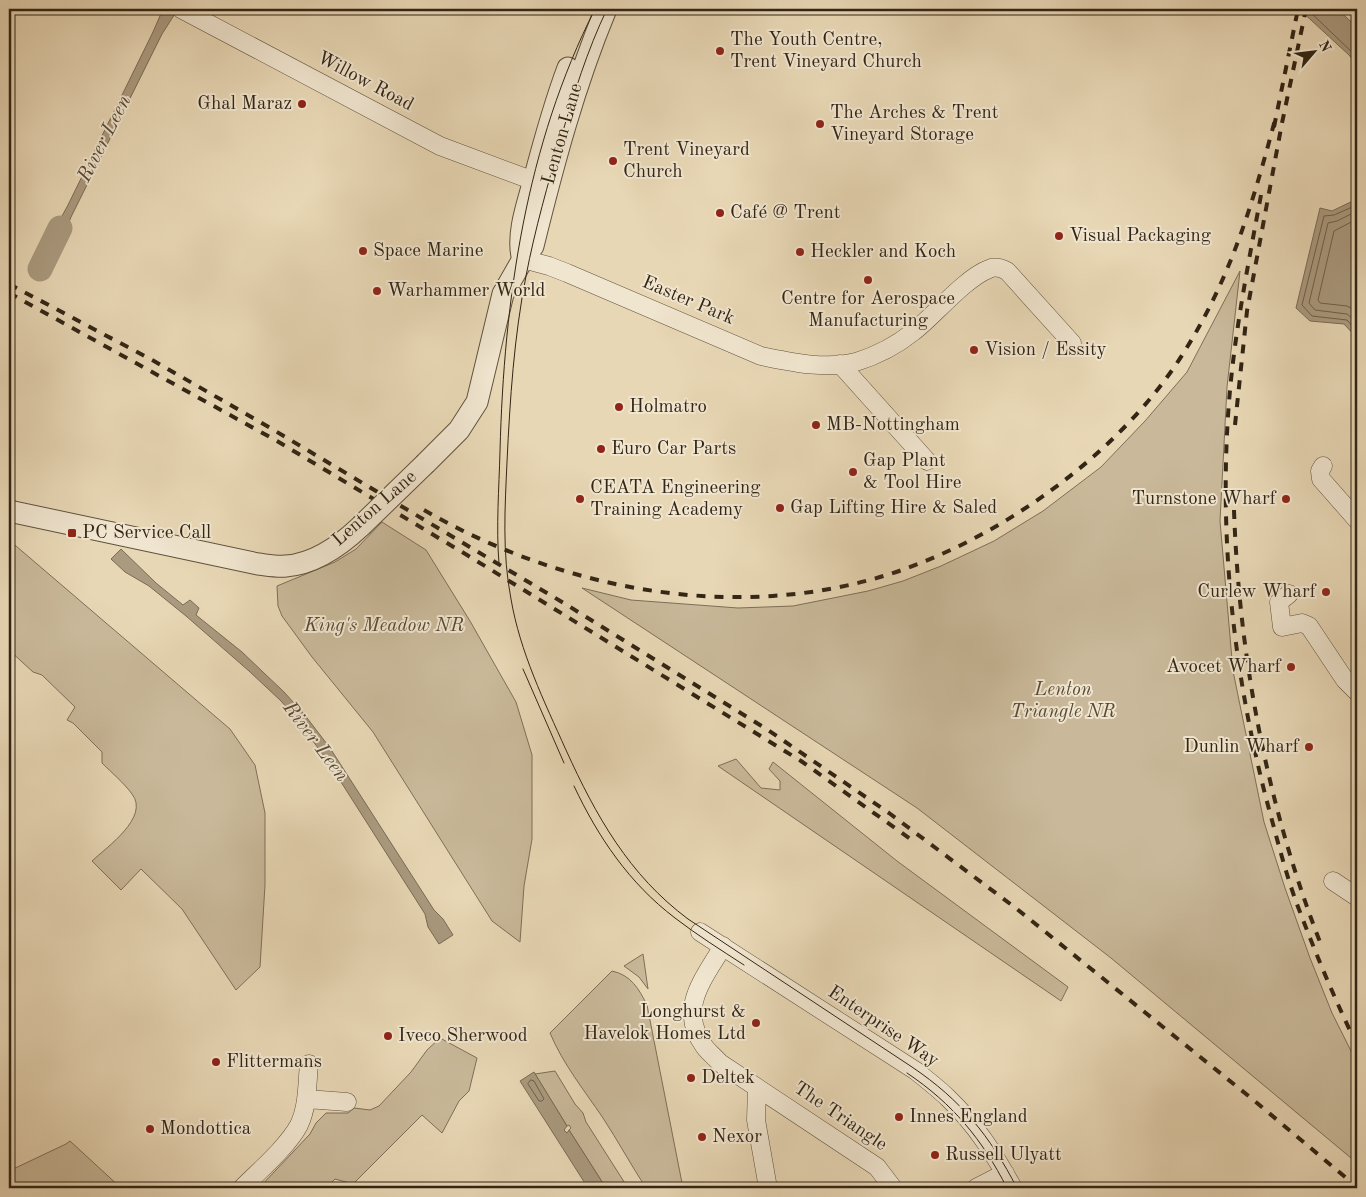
<svg xmlns="http://www.w3.org/2000/svg" width="1366" height="1197" viewBox="0 0 1366 1197" font-family="'Old Standard TT',serif">
<rect width="100%" height="100%" fill="#e8d7b5"/>
<filter id="stains"><feTurbulence type="fractalNoise" baseFrequency=".004" numOctaves="4"/><feColorMatrix values="0 0 0 0 .2 0 0 0 0 .09 0 0 0 0 .02 0 0 0 .5 -.17"/></filter>
<radialGradient id="worn" r=".72"><stop offset=".6" stop-color="#630" stop-opacity="0"/><stop offset="1" stop-color="#630" stop-opacity=".3"/></radialGradient>
<path fill="#c9b99a" stroke="#7e6f58" d="M 1240,271 L 1227,387 L 1220,521 L 1233,671 L 1264,822 L 1285,888 L 1310,958 L 1332,1013 L 1357,1063 L 1357,1163 L 1111,958 L 917,808 L 582,588 L 631,600 L 738,608 L 793,606 L 868,591 L 903,581 L 941,566 L 994,541 L 1043,511 L 1101,467 L 1145,421 L 1187,372 Z
M 382,522 L 426,550 L 470,621 L 516,702 L 532,755 L 532,839 L 524,886 L 520,942 L 492,921 L 373,732 L 312,657 L 282,616 L 278,606 L 277,586 L 335,562 L 356,549 Z
M 9,540 L 230,729 L 255,765 L 265,813 L 265,885 L 260,967 L 236,990 L 182,909 L 141,869 L 121,890 L 92,861 C 107,847 150,817 132,794 C 124,783 112,773 102,763 L 102,752 L 73,723 L 67,720 L 75,707 L 42,675 L 33,672 L 9,650 Z
M 736,759 L 761,788 L 780,790 L 780,781 L 769,769 L 773,762 L 897,861 L 1068,987 L 1061,1001 L 718,766 Z
M 643,954 L 648,989 L 639,977 L 624,966 Z
M 612,971 C 631,975 639,989 647,1005 L 683,1188 L 646,1188 C 631,1165 618,1141 603,1118 C 584,1090 563,1064 550,1033 Z
M 440,1038 L 477,1058 L 469,1091 L 459,1101 L 442,1133 L 422,1115 L 353,1184 L 335,1179 L 326,1188 L 259,1188 L 310,1134 L 316,1123 L 326,1113 L 348,1113 L 354,1108 L 370,1110 L 379,1106 L 411,1072 L 427,1050 Z
M 555,1071 L 575,1104 L 583,1113 L 586,1122 L 628,1188 L 606,1188 L 569,1130 L 571,1128 L 569,1125 L 567,1126 L 535,1074 Z
M 70,1141 L 121,1188 L 9,1188 L 9,1171 L 66,1144 Z"/>
<path fill="#aa9a7f" stroke="#7a6b55" d="M 163,9 L 178,9 L 162,34 L 71,217 L 53,262 L 40,255 L 67,207 L 153,32 Z
M 1299,9 L 1337,9 L 1357,27 L 1357,65 L 1349,55 Z
M 1357,199 L 1357,338 L 1344,324 L 1310,321 L 1296,308 L 1320,208 L 1332,211 Z
M 121,549 L 156,583 L 183,605 L 190,600 L 199,608 L 196,615 L 242,652 L 284,692 L 304,714 L 330,748 L 434,910 L 443,919 L 453,935 L 439,944 L 428,927 L 425,914 L 327,760 L 298,721 L 281,701 L 249,671 L 186,616 L 149,586 L 125,572 L 111,559 Z
M 534,1072 L 567,1126 L 564,1130 L 567,1133 L 569,1130 L 606,1188 L 588,1188 L 520,1081 Z"/>
<g fill="none" stroke-linecap="round" stroke-linejoin="round">
<path stroke="#6e604a" stroke-width="1" d="M 1307,9 L 1357,57
M 1357,205 L 1334,215 L 1324,216 L 1302,305 L 1312,316 L 1347,320 L 1357,331
M 1357,211 L 1337,221 L 1328,223 L 1309,303 L 1315,310 L 1347,314 L 1357,322
M 1357,219 L 1334,231 L 1318,300 L 1320,303 L 1347,306 L 1357,311
M 531,1080 L 534,1081 L 544,1099 L 542,1101 L 539,1101 L 528,1084 Z"/>
<path stroke="#aa9a7f" stroke-width="25" d="M 40,269 L 60,228"/>
<defs>
<path id="minor" d="M 181,9 L 440,146 L 534,181 L 545,173
M 523,259 L 549,266 L 567,273 L 761,356 C 791,362 825,370 856,362 C 875,356 897,345 913,332 C 934,316 965,278 989,269 C 995,266 1001,268 1007,271 L 1072,343
M 840,364 L 927,461
M 1323,466 L 1320,471 L 1321,479 L 1357,520
M 1289,594 L 1279,602 L 1282,627 L 1302,623 L 1309,626 L 1345,680 L 1357,692
M 1333,881 L 1357,897
M 700,932 L 916,1071 C 927,1080 939,1089 949,1099 C 976,1125 995,1155 1013,1188
M 723,946 C 704,979 677,1008 704,1046 C 708,1052 715,1057 720,1063 L 877,1167 L 893,1188
M 757,1088 L 756,1120 L 768,1188
M 307,1099 L 347,1102
M 242,1188 C 259,1171 288,1146 299,1125 C 308,1106 307,1084 309,1064
M 976,1188 L 1005,1173"/>
<path id="tertiary" d="M 522,256 C 517,232 528,203 534,180 C 544,142 554,105 568,68
M 426,463 L 459,430 L 477,402 L 503,294 L 523,259 L 533,246 C 553,165 574,86 606,9
M 9,511 L 258,564 C 267,565 277,567 286,566 C 314,564 341,545 361,526"/>
</defs>
<use href="#minor" stroke="#60523d" stroke-width="19"/>
<use href="#tertiary" stroke="#60523d" stroke-width="23"/>
<use href="#minor" stroke="#f0e5cf" stroke-width="18"/>
<use href="#tertiary" stroke="#f0e5cf" stroke-width="21"/>
<path stroke="#322515" stroke-width="1" d="M 607,9 C 587,51 574,93 561,138 C 548,184 535,229 526,276 C 514,337 510,399 507,462 C 505,507 502,553 511,599 C 520,652 544,701 566,750 C 596,816 629,875 688,919 L 912,1067 C 961,1100 990,1136 1017,1188
M 499,564 C 496,526 499,489 500,451 C 504,299 526,145 595,9
M 523,669 L 564,763
M 574,786 C 598,837 629,883 675,918 C 697,935 721,950 744,965
M 907,1073 C 953,1104 982,1139 1007,1188"/>
<path stroke="#322515" stroke-width="4" stroke-dasharray="9 9" stroke-linecap="butt" d="M 1274,127 L 1298,9
M 1261,195 C 1249,260 1236,325 1230,390 C 1217,536 1234,684 1273,824 C 1281,854 1289,884 1300,912 C 1317,957 1336,1002 1357,1045
M 9,284 L 154,361 L 272,429 L 567,605 L 768,730 L 889,813 L 1017,909 L 1251,1098 L 1357,1187
M 9,293 L 277,441 L 467,555 L 801,761 L 916,843
M 1235,425 L 1247,311 L 1282,123 L 1306,9
M 424,510 C 566,592 744,625 902,570 C 944,555 984,535 1021,511 C 1080,473 1135,424 1175,366 C 1228,287 1251,210 1275,120
M 1234,510 C 1239,657 1267,805 1320,942"/>
<defs>
<path id="tertiary-bridge" d="M 361,526 L 426,463"/>
</defs>
<use href="#tertiary-bridge" stroke="#60523d" stroke-width="23" stroke-linecap="butt"/>
<use href="#tertiary-bridge" stroke="#f0e5cf" stroke-width="21"/>
</g>
<g fill="#8f2418" stroke="#f0e5cf" stroke-width="2">
<circle cx="720" cy="51" r="5"/>
<circle cx="302" cy="104" r="5"/>
<circle cx="820" cy="124" r="5"/>
<circle cx="613" cy="161" r="5"/>
<circle cx="720" cy="213" r="5"/>
<circle cx="1059" cy="236" r="5"/>
<circle cx="363" cy="251" r="5"/>
<circle cx="800" cy="252" r="5"/>
<circle cx="868" cy="280" r="5"/>
<circle cx="377" cy="291" r="5"/>
<circle cx="974" cy="350" r="5"/>
<circle cx="619" cy="407" r="5"/>
<circle cx="816" cy="425" r="5"/>
<circle cx="601" cy="449" r="5"/>
<circle cx="853" cy="472" r="5"/>
<circle cx="580" cy="499" r="5"/>
<circle cx="1286" cy="499" r="5"/>
<circle cx="780" cy="508" r="5"/>
<rect x="67" y="528" width="10" height="10" rx="2.5"/>
<circle cx="1326" cy="592" r="5"/>
<circle cx="1291" cy="667" r="5"/>
<circle cx="1309" cy="747" r="5"/>
<circle cx="756" cy="1023" r="5"/>
<circle cx="388" cy="1036" r="5"/>
<circle cx="216" cy="1062" r="5"/>
<circle cx="691" cy="1078" r="5"/>
<circle cx="899" cy="1117" r="5"/>
<circle cx="150" cy="1129" r="5"/>
<circle cx="702" cy="1137" r="5"/>
<circle cx="935" cy="1155" r="5"/>
</g>
<g text-anchor="middle" dominant-baseline="central" stroke-width="4" stroke-linejoin="round" paint-order="stroke">
<g font-size="19" fill="#322515" stroke="#f0e5cf" text-anchor="start">
<text x="730" y="40">The Youth Centre,<tspan x="730" dy="22">Trent Vineyard Church</tspan></text>
<text x="292" y="104" text-anchor="end">Ghal Maraz</text>
<text x="830" y="113">The Arches &amp; Trent<tspan x="830" dy="22">Vineyard Storage</tspan></text>
<text x="623" y="150">Trent Vineyard<tspan x="623" dy="22">Church</tspan></text>
<text x="730" y="213">Café @ Trent</text>
<text x="1069" y="236">Visual Packaging</text>
<text x="373" y="251">Space Marine</text>
<text x="810" y="252">Heckler and Koch</text>
<text x="387" y="291">Warhammer World</text>
<text x="868" y="299" text-anchor="middle">Centre for Aerospace<tspan x="868" dy="22">Manufacturing</tspan></text>
<text x="984" y="350">Vision / Essity</text>
<text x="629" y="407">Holmatro</text>
<text x="826" y="425">MB-Nottingham</text>
<text x="611" y="449">Euro Car Parts</text>
<text x="863" y="461">Gap Plant<tspan x="863" dy="22">&amp; Tool Hire</tspan></text>
<text x="590" y="488">CEATA Engineering<tspan x="590" dy="22">Training Academy</tspan></text>
<text x="1276" y="499" text-anchor="end">Turnstone Wharf</text>
<text x="790" y="508">Gap Lifting Hire &amp; Saled</text>
<text x="82" y="533">PC Service Call</text>
<text x="1316" y="592" text-anchor="end">Curlew Wharf</text>
<text x="1281" y="667" text-anchor="end">Avocet Wharf</text>
<text x="1299" y="747" text-anchor="end">Dunlin Wharf</text>
<text x="746" y="1012" text-anchor="end">Longhurst &amp;<tspan x="746" dy="22">Havelok Homes Ltd</tspan></text>
<text x="398" y="1036">Iveco Sherwood</text>
<text x="226" y="1062">Flittermans</text>
<text x="701" y="1078">Deltek</text>
<text x="909" y="1117">Innes England</text>
<text x="160" y="1129">Mondottica</text>
<text x="712" y="1137">Nexor</text>
<text x="945" y="1155">Russell Ulyatt</text>
</g>
<g font-size="19" fill="#322515" stroke="#f0e5cf">
<text transform="translate(365 82) rotate(28)">Willow Road</text>
<text transform="translate(563 134) rotate(-74)">Lenton Lane</text>
<text transform="translate(688 301) rotate(23)">Easter Park</text>
<text transform="translate(375 509) rotate(-41)">Lenton Lane</text>
<text transform="translate(883 1027) rotate(34)">Enterprise Way</text>
<text transform="translate(840 1117) rotate(34)">The Triangle</text>
</g>
<g font-size="19" font-style="italic" fill="#584a36" stroke="#f0e5cf">
<text x="384" y="626">King's Meadow NR</text>
<text x="1063" y="690">Lenton<tspan x="1063" dy="22">Triangle NR</tspan></text>
</g>
<g font-size="20" font-style="italic" fill="#564835" stroke="#f0e5cf">
<text transform="translate(105 139) rotate(-63)">River Leen</text>
<text transform="translate(315 742) rotate(53)">River Leen</text>
</g>
</g>
<rect width="1366" height="1197" fill="none" stroke="#e8d7b5" stroke-width="30"/>
<rect x="10" y="10" width="1346" height="1177" fill="none" stroke="#322515" stroke-width="2.5"/>
<rect x="15" y="15" width="1336" height="1167" fill="none" stroke="#322515"/>
<g transform="translate(1314 52) rotate(62)" stroke="#f0e5cf" stroke-width="4" paint-order="stroke">
<path d="M0-4L9 19L0 12L-9 19Z" fill="#322515"/>
<text y="-8" font-size="14" font-weight="bold" text-anchor="middle" fill="#322515">N</text>
</g>
<rect width="100%" height="100%" filter="url(#stains)"/>
<rect width="100%" height="100%" fill="url(#worn)"/>
</svg>
